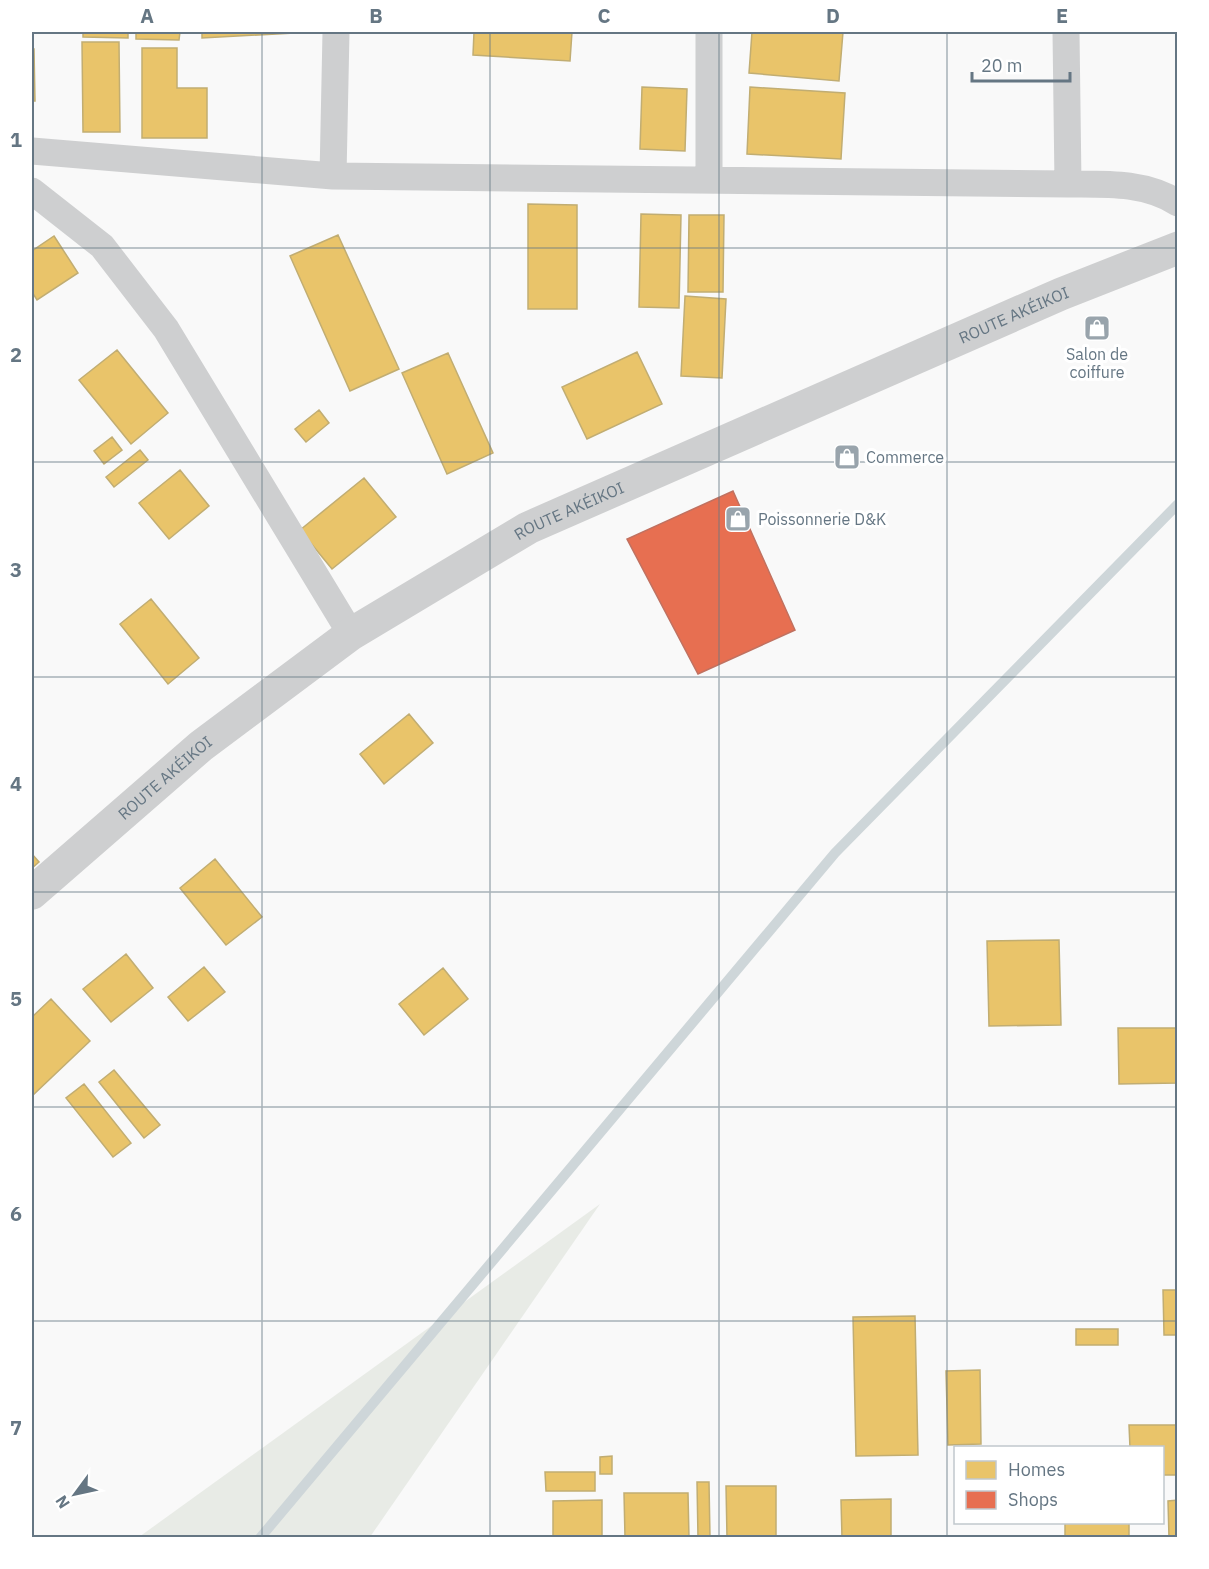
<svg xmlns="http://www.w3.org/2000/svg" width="1209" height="1569" viewBox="0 0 1209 1569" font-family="'IBM Plex Sans',sans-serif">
<rect width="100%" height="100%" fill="#f9f9f9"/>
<path fill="#e8ebe6" d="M 600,1204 L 370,1537 L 139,1537 Z"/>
<path fill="#e9c46a" stroke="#c1ad72" stroke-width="1.5" d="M 83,32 L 128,32 L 128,38 L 83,37 Z
M 136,32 L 180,32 L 179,40 L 136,39 Z
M 202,32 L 294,32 L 294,33 L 202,38 Z
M 474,32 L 572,32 L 570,61 L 473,55 Z
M 752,32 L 843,32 L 839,81 L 749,73 Z
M 82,42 L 119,42 L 120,132 L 83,132 Z
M 142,48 L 177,48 L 177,88 L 207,88 L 207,138 L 142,138 Z
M 32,49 L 34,49 L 35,101 L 32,101 Z
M 642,87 L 687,89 L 685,151 L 640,149 Z
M 750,87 L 845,93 L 841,159 L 747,154 Z
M 528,204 L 577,205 L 577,309 L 528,309 Z
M 641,214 L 681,215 L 679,308 L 639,307 Z
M 689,215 L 724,215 L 723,292 L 688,292 Z
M 338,235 L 399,369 L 350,391 L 290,256 Z
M 54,236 L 78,273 L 37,300 L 32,292 L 32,251 Z
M 685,296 L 726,299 L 722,378 L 681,376 Z
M 117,350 L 168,413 L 131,444 L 79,380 Z
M 637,352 L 662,404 L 587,439 L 562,387 Z
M 448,353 L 493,453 L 447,474 L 402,373 Z
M 319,410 L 329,423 L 306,442 L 295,429 Z
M 112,437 L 122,450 L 104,464 L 94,451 Z
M 140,450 L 148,460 L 114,487 L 106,477 Z
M 180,470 L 209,506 L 169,539 L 139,503 Z
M 364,478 L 396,517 L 332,569 L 300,530 Z
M 151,599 L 199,658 L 168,684 L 120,624 Z
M 409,714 L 433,743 L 384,784 L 360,754 Z
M 32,854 L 39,862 L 32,868 Z
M 215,859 L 262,917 L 226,945 L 180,888 Z
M 1059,940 L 1061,1025 L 989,1026 L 987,941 Z
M 126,954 L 153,988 L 111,1022 L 83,989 Z
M 204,967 L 225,992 L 188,1021 L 168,997 Z
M 443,968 L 468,999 L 424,1035 L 399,1004 Z
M 51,999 L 90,1041 L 32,1096 L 32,1017 Z
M 1118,1028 L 1178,1028 L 1178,1083 L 1119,1084 Z
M 114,1070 L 160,1125 L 144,1138 L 99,1082 Z
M 84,1084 L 131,1143 L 113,1157 L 66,1098 Z
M 1163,1290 L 1178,1290 L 1178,1335 L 1164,1335 Z
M 915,1316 L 918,1455 L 856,1456 L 853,1317 Z
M 1076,1329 L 1118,1329 L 1118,1345 L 1076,1345 Z
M 980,1370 L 981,1444 L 948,1445 L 946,1371 Z
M 1129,1425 L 1178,1425 L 1178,1475 L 1162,1475 L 1162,1448 L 1130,1448 Z
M 612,1456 L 612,1474 L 600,1474 L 600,1457 Z
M 545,1472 L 595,1472 L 595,1491 L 546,1491 Z
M 697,1482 L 709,1482 L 710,1538 L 698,1538 Z
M 726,1486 L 776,1486 L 776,1538 L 727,1538 Z
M 624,1493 L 688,1493 L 689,1538 L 625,1538 Z
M 891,1499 L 891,1538 L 842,1538 L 841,1500 Z
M 602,1500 L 602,1538 L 553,1538 L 553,1501 Z
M 1178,1500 L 1178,1538 L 1169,1538 L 1168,1501 Z
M 1065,1522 L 1129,1522 L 1129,1538 L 1065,1538 Z"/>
<path fill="#e76f51" stroke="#c07160" stroke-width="1.5" d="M 733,491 L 795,630 L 698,674 L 627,539 Z"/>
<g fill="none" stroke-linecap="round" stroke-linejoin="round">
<path stroke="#ced6d9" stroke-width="10" d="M 260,1538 L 835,853 L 1178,504"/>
<path stroke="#cecfd0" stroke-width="27" d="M 709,32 L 709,180
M 1066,32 L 1068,184 C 1106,184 1145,182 1178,203
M 32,151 L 333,176 L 1068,184
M 333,176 L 336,32
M 32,191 L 102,246 L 166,329 L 351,634"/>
<path stroke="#cecfd0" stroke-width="33" id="s1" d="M 32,893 L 201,746 L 351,634 L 528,528 L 1061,294 L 1178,248"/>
</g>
<path fill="none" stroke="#657683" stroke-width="1.5" stroke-opacity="0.55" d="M 262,32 L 262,1538M 490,32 L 490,1538M 719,32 L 719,1538M 947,32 L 947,1538M 32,248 L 1178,248M 32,462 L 1178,462M 32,677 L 1178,677M 32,892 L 1178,892M 32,1107 L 1178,1107M 32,1321 L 1178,1321"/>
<defs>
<symbol id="shop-square" viewBox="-11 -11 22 22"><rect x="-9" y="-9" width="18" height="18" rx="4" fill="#99a4ac" stroke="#fff"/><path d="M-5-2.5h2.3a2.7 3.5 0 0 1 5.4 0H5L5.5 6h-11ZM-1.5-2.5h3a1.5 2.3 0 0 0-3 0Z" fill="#fff"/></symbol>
</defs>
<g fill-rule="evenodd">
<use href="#shop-square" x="1082" y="313" width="30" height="30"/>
<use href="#shop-square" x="832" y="442" width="30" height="30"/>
<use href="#shop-square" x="723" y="504" width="30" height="30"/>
</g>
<g text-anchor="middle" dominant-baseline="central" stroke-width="6" stroke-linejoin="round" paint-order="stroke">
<g font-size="16" fill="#657683" stroke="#fff">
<text stroke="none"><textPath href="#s1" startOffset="1148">ROUTE AKÉIKOI</textPath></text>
<text stroke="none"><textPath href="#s1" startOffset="662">ROUTE AKÉIKOI</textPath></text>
<text stroke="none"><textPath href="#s1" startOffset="176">ROUTE AKÉIKOI</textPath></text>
</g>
<g font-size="16" fill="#657683" stroke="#fff" text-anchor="start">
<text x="1097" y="354" text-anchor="middle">Salon de<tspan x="1097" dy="18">coiffure</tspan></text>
<text x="866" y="457">Commerce</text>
<text x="758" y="519">Poissonnerie D&amp;K</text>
</g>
</g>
<rect width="1209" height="1569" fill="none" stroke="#ffffff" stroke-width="66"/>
<rect x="954" y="1446" width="210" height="78" fill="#ffffff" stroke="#c1c8cd" stroke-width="1.5"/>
<rect x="966" y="1461" width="30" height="18" fill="#e9c46a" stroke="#c1c8cd" stroke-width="1.5"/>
<text x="1008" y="1476" font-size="18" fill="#657683">Homes</text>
<rect x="966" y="1491" width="30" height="18" fill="#e76f51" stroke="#c1c8cd" stroke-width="1.5"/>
<text x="1008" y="1506" font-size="18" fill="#657683">Shops</text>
<g transform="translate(75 1494) rotate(237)" stroke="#ffffff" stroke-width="4.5" paint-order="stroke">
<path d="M0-4.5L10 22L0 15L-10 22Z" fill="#657683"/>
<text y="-9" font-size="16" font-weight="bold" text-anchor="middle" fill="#657683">N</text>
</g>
<path d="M972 72v9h98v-9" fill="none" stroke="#657683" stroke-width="3"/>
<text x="981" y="72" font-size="18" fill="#657683" stroke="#ffffff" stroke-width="4.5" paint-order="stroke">20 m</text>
<rect x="33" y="33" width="1143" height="1503" fill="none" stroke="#657683" stroke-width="2"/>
<g font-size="20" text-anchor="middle" font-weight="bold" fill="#657683">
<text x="147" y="23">A</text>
<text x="376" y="23">B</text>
<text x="604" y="23">C</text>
<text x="833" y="23">D</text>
<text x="1062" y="23">E</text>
<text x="16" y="147">1</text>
<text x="16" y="362">2</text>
<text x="16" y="577">3</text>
<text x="16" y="791">4</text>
<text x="16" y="1006">5</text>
<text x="16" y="1221">6</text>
<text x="16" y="1435">7</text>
</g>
</svg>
